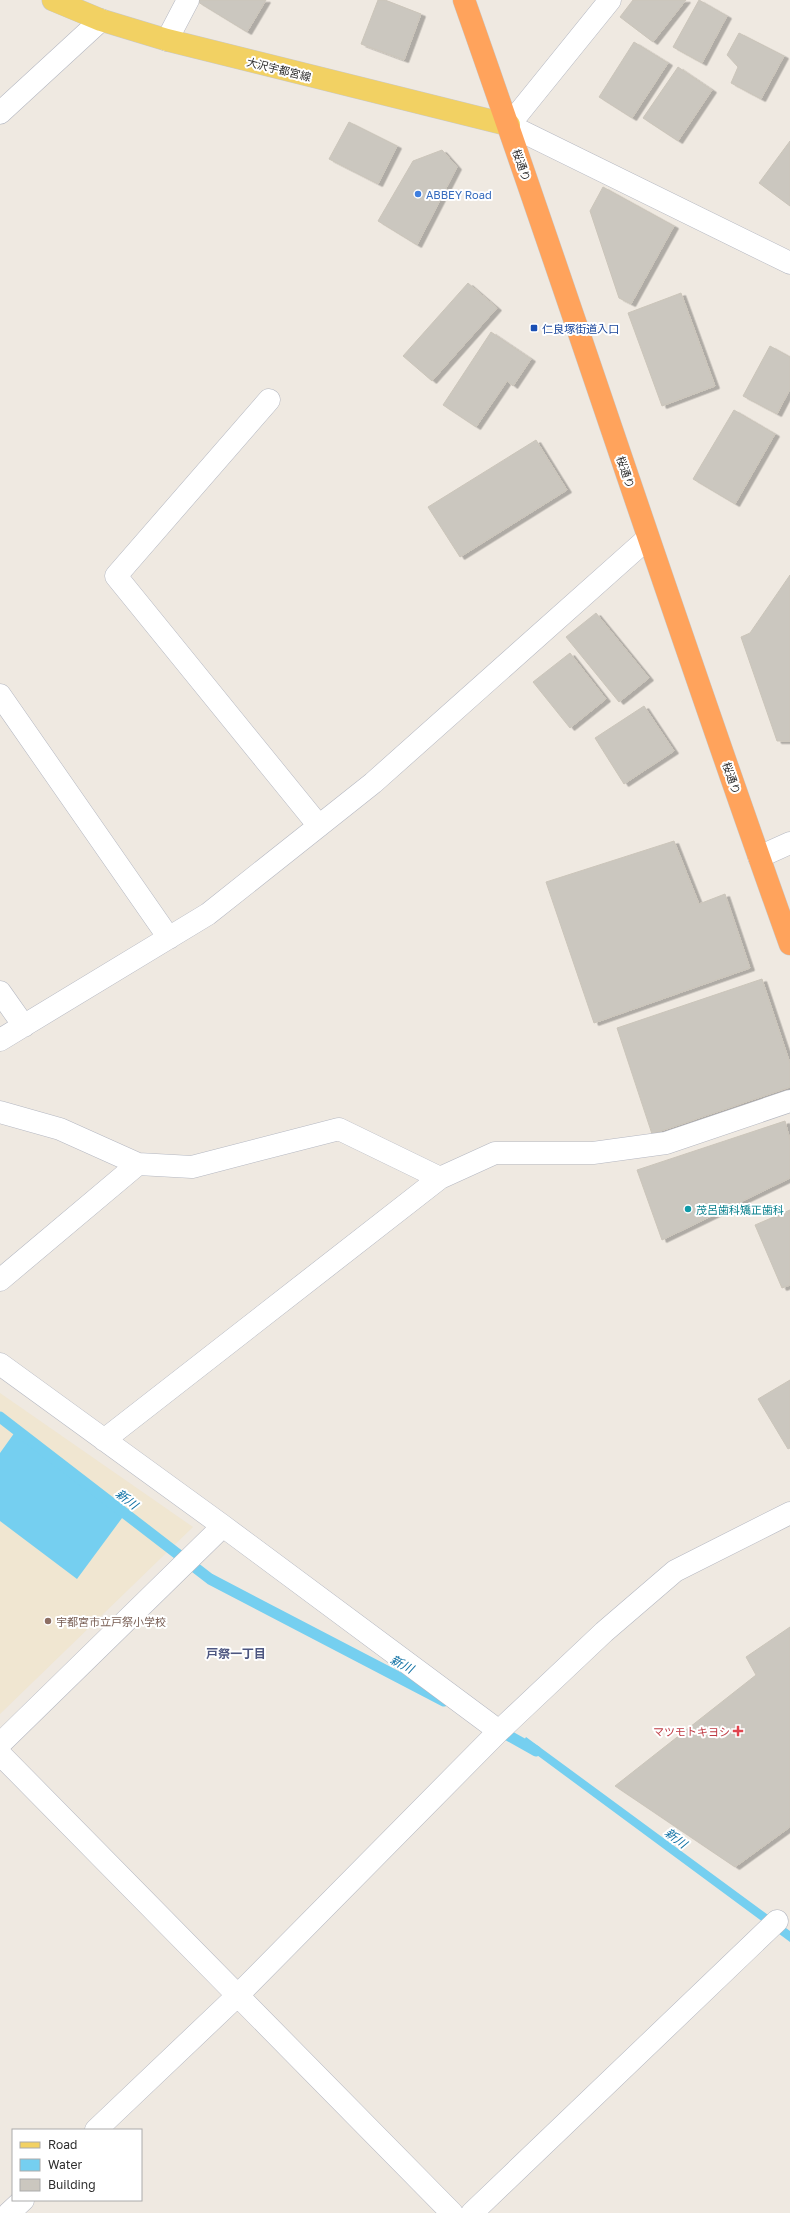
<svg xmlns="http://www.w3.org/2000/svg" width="790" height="2213" viewBox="0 0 790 2213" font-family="'Golos Text','Noto Sans JP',sans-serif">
<defs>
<filter id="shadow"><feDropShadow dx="4.5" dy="2.5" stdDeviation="0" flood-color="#0004"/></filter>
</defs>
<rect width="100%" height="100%" fill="#efe9e1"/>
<path fill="#f0e6d1" d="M 0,1393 L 193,1527 L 0,1714 Z"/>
<path fill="#75cff0" d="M 15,1432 L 125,1514 L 77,1579 L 0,1521 L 0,1453 Z
M 526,1737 L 790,1931 L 790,1942 L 522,1744 Z"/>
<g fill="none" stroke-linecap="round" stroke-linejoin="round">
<path stroke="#75cff0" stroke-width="11" d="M 0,1417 L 210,1579 L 444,1701
M 497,1729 L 536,1751"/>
</g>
<path fill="#cbc7bf" stroke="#cbc5ba" filter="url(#shadow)" d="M 200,0 L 266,0 L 247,32 L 198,2 Z
M 378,0 L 385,0 L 421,14 L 404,60 L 361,44 Z
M 633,0 L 686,0 L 653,42 L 620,17 Z
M 699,0 L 727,16 L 702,63 L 673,47 Z
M 739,33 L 784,56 L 761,99 L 731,83 L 738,67 L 727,55 Z
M 634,42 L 668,63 L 632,118 L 599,97 Z
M 678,67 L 712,90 L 678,141 L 643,118 Z
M 349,122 L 397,146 L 378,184 L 329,159 Z
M 790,141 L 790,206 L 759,183 Z
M 442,150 L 457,167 L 417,245 L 378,221 L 413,161 Z
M 603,187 L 674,226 L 631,304 L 619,298 L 590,211 Z
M 468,283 L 497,308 L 432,381 L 403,356 Z
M 681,293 L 715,386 L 662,406 L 628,313 Z
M 491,332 L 531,359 L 513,386 L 507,381 L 476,427 L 443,405 Z
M 770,346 L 790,357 L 790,389 L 777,414 L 743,396 Z
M 734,410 L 775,434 L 735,504 L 693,479 Z
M 536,440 L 567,490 L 460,557 L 428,507 Z
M 790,575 L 790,741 L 777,741 L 741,637 L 750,633 Z
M 596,613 L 649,678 L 619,702 L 566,637 Z
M 570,653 L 606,699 L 570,728 L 533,682 Z
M 644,706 L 674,751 L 624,784 L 595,738 Z
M 674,841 L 699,904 L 725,894 L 750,968 L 594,1023 L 546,882 Z
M 762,979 L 790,1063 L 790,1087 L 652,1134 L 617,1028 Z
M 785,1121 L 790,1140 L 790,1178 L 662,1240 L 637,1170 Z
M 790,1210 L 790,1285 L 782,1288 L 755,1225 Z
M 790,1380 L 790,1448 L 788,1449 L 758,1399 Z
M 790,1627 L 790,1827 L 735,1867 L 615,1786 L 756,1675 L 746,1657 Z"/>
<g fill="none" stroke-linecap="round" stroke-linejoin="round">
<defs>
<path id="street" d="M 167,40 L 188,0
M 0,113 L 101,20
M 509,125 L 610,0
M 269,400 L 116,576 L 319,826
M 0,695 L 169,938
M 759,857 L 790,843
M 0,992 L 24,1026
M 0,1040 L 208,914 L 373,783 L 648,538
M 0,1112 L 60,1129 L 138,1164 L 192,1167 L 339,1129 L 440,1178 L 495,1153 L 593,1153 L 666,1143 L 790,1101
M 0,1280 L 138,1164
M 0,1364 L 223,1526 L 499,1731
M 104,1440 L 440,1178
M 0,1744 L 223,1526
M 0,1754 L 452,2213
M 96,2130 L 238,1995 L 499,1731 L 604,1632 L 675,1571 L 790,1513
M 9,2213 L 23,2200
M 472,2213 L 777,1921"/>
<path id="secondary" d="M 509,125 L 790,263"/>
<path id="primary" d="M 53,0 L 101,20 L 167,40 L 509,125"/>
<path id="highway" d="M 464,0 C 575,314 677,630 790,944"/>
</defs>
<use href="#street" stroke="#b4b7c1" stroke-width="23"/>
<use href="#secondary" stroke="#b4b7c1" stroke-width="23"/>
<use href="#primary" stroke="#c9c9c9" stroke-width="23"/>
<use href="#highway" stroke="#c9c9c9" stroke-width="23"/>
<use href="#street" stroke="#fff" stroke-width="22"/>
<use href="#secondary" stroke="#fff" stroke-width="22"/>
<use href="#primary" stroke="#f2d163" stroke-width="22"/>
<use href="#highway" stroke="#ffa35c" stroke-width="22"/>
</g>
<circle fill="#3f7fe0" stroke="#fff" stroke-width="1.5" cx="418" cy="194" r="4"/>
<rect fill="#1a4fb4" stroke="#fff" stroke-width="1.5" x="530" y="324" width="8" height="8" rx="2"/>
<circle fill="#0f9aa8" stroke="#fff" stroke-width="1.5" cx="688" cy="1209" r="4"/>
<circle fill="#8d6e63" stroke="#fff" stroke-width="1.5" cx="48" cy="1621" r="4"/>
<path fill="#e0444e" stroke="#fff" stroke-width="1.5" d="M736 1725h4v4h4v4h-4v4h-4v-4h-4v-4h4z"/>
<g text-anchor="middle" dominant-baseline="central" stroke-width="4" stroke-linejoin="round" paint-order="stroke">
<g font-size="11" fill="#2e2e2e" stroke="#fff">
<text transform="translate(279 69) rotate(14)">大沢宇都宮線</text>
<text transform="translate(522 165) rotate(71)">桜通り</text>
<text transform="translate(626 472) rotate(71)">桜通り</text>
<text transform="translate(732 778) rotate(71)">桜通り</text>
</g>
<g font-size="11" fill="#366cbe" stroke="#fff" text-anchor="start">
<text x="426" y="194">ABBEY Road</text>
</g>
<g font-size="11" fill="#164399" stroke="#fff" text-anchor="start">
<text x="542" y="328">仁良塚街道入口</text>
</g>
<g font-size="11" fill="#0d838f" stroke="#fff" text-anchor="start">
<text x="696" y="1209">茂呂歯科矯正歯科</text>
</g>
<g font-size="11" fill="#785e54" stroke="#fff" text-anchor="start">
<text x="56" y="1621">宇都宮市立戸祭小学校</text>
</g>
<g font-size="11" fill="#be3a42" stroke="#fff" text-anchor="end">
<text x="730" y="1731">マツモトキヨシ</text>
</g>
<g font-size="12" font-style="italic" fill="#0d6fa3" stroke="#fff">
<text transform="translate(127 1499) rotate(38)">新川</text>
<text transform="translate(402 1664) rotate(28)">新川</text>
<text transform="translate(676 1838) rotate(36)">新川</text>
</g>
<g font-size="12" font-weight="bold" fill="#4d5680" stroke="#fff">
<text x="236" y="1653">戸祭一丁目</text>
</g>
</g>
<rect x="12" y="2129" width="130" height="72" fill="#ffffff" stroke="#ababab"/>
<rect x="20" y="2142" width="20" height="6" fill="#f2d163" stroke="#ababab"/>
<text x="48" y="2149" font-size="12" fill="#2e2e2e">Road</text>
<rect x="20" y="2159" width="20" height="12" fill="#75cff0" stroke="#ababab"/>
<text x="48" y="2169" font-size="12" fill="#2e2e2e">Water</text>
<rect x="20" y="2179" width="20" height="12" fill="#cbc7bf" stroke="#ababab"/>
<text x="48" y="2189" font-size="12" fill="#2e2e2e">Building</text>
</svg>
